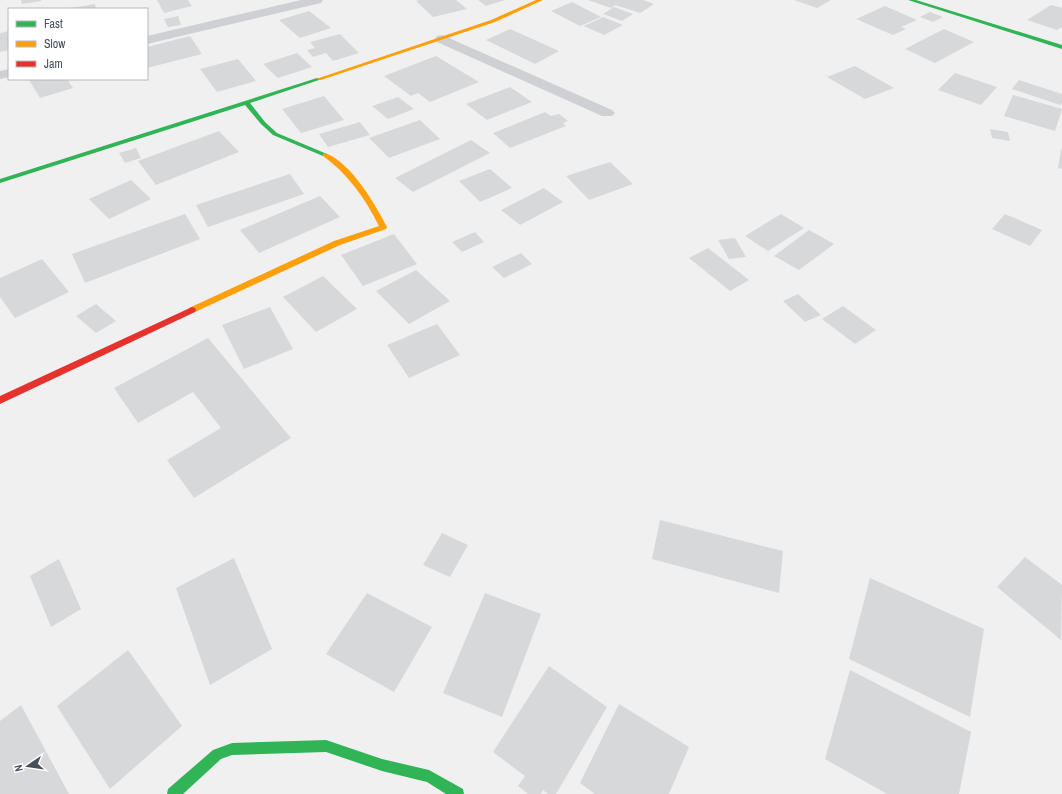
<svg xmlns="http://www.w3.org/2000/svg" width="1062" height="794" viewBox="0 0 1062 794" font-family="'Archivo Narrow',sans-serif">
<rect width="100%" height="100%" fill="#f0f0f0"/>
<path fill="#d7d8da" d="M 21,0 L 41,0 L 41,1 L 22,4 Z
M 157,0 L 188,0 L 192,6 L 164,13 Z
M 419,0 L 456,0 L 467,9 L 433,17 L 416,1 Z
M 478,0 L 505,0 L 486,6 Z
M 588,0 L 643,0 L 654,4 L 640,13 L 615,5 L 611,8 Z
M 794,0 L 831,0 L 817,8 Z
M 572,2 L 601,17 L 580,26 L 551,11 Z
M 95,4 L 96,9 L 71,9 L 71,8 Z
M 1051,5 L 1062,8 L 1062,27 L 1057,30 L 1027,20 Z
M 885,6 L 917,20 L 901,27 L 906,29 L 893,35 L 856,19 Z
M 614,7 L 633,14 L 622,21 L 603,14 Z
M 309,11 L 331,28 L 300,38 L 279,20 Z
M 930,12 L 943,17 L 933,22 L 920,17 Z
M 178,16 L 181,25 L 168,27 L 164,19 Z
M 603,17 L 623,25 L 604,35 L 584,26 Z
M 510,29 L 559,51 L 535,64 L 486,40 Z
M 944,29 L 974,42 L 935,63 L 905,49 Z
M 9,31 L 9,50 L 0,52 L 0,33 Z
M 340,34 L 359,53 L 333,61 L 326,53 L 313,57 L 307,50 L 315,48 L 310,42 Z
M 190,36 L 202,54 L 147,68 L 147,47 Z
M 297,53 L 312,67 L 278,78 L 263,64 Z
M 436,56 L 479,82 L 430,102 L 418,93 L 411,96 L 384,76 Z
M 238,59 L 256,81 L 217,92 L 200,69 Z
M 855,66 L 894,88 L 865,99 L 827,77 Z
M 955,73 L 997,87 L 981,105 L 938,90 Z
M 33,79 L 67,79 L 73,88 L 40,98 L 29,80 Z
M 1019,80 L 1062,94 L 1062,103 L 1060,105 L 1012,89 Z
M 510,87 L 532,102 L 487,120 L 466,104 Z
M 1013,95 L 1062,109 L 1055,131 L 1004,116 Z
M 324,96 L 344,120 L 301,133 L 282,109 Z
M 398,97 L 414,109 L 388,119 L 372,106 Z
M 545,112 L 551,116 L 559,114 L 568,121 L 563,123 L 566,126 L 510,148 L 493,133 Z
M 420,120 L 440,139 L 389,158 L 369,138 Z
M 360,122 L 370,135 L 328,147 L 319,134 Z
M 990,129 L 1008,132 L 1010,141 L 992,138 Z
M 219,131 L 239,152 L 156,185 L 138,161 Z
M 471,140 L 490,153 L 413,192 L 395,178 Z
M 136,148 L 141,158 L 125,163 L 119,153 Z
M 1061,149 L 1062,150 L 1062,169 L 1058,168 Z
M 610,162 L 633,184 L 589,200 L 566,176 Z
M 490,169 L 512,188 L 480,202 L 459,181 Z
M 290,174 L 304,194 L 208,227 L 196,205 Z
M 131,180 L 151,199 L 109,219 L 89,199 Z
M 544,188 L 563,202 L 520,225 L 501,210 Z
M 320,196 L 340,217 L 259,253 L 240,230 Z
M 185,214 L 200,239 L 85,283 L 72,254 Z
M 781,214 L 804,228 L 768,251 L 745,236 Z
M 1005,214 L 1042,230 L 1030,246 L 992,229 Z
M 809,230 L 834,244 L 799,270 L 774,256 Z
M 475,232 L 484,242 L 462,252 L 452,242 Z
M 394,234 L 417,264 L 363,286 L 341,255 Z
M 735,238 L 746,257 L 729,259 L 718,240 Z
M 708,248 L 749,280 L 730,291 L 689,258 Z
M 521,253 L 532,264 L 504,278 L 492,267 Z
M 42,259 L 69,292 L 15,318 L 0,297 L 0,278 Z
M 416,270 L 450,301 L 409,324 L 376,291 Z
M 323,276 L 357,309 L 316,332 L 283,297 Z
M 798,294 L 821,315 L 805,322 L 783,301 Z
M 96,304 L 116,321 L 96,333 L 76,316 Z
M 843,306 L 876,330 L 855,344 L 822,319 Z
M 270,307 L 293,349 L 244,369 L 222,325 Z
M 437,324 L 460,355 L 409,378 L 387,345 Z
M 208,338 L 291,438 L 194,498 L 167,460 L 221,428 L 193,392 L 138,423 L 114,388 Z
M 660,520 L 783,551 L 779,593 L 652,559 Z
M 442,533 L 468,545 L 450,577 L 423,565 Z
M 1025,557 L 1062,585 L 1061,640 L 997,587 Z
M 234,558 L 272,649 L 210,685 L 176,588 Z
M 59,559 L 81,609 L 51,627 L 30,576 Z
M 870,578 L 984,629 L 970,717 L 849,659 Z
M 367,593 L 432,627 L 394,692 L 326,654 Z
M 485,593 L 541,614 L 502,717 L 443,693 Z
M 128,650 L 182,726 L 110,789 L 57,706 Z
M 549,666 L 607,707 L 556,794 L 548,794 L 543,790 L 541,794 L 528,794 L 518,786 L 525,776 L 493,752 Z
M 850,670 L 971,732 L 959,794 L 887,794 L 825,759 Z
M 619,704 L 689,747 L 669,794 L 595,794 L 580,783 Z
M 21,705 L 69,794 L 0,794 L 0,721 Z"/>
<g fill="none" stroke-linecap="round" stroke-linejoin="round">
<path fill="#ced0d3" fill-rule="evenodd" d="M 301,0 L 323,0 L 321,3 L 147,44 L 147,36 Z
M 442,35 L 612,110 L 615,113 L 612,116 L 602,116 L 437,42 L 435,39 L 437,36 Z
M 9,69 L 9,77 L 0,79 L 0,71 Z"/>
<path fill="#30b455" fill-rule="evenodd" d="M 908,0 L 916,0 L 1062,45 L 1062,49 Z
M 317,78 L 322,79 L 250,103 L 265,122 L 277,133 L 327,154 L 327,156 L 323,156 L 273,135 L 261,124 L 245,105 L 0,183 L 0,179 Z
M 326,740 L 382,759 L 429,770 L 463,789 L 464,794 L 446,794 L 427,782 L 382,771 L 326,752 L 232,755 L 221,759 L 183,794 L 167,794 L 168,789 L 213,750 L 232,743 Z"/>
<path fill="#ff9f0a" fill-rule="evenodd" d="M 536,0 L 543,0 L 495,22 L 321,80 L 316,79 L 491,20 Z
M 325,153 C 351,162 375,204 387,227 L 386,229 L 340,245 L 195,312 L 189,312 L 188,310 L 189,308 L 334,241 L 379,226 C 365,198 348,174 323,156 L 323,154 Z"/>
<path fill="#e5322d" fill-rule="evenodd" d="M 192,307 L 195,308 L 196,310 L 195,312 L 0,404 L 0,396 Z"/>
</g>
<rect x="8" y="8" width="140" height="72" fill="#ffffff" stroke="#b5b8be"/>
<rect x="16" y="21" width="20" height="6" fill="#30b455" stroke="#b5b8be"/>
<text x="44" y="28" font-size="12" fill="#474e5c">Fast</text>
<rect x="16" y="41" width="20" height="6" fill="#ff9f0a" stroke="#b5b8be"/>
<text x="44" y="48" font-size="12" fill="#474e5c">Slow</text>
<rect x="16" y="61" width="20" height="6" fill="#e5322d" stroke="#b5b8be"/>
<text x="44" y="68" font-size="12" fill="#474e5c">Jam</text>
<g transform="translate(28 766) rotate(257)" stroke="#ffffff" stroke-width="3" paint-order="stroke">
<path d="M0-3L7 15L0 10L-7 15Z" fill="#474e5c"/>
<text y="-6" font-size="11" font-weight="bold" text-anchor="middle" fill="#474e5c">N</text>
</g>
</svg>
